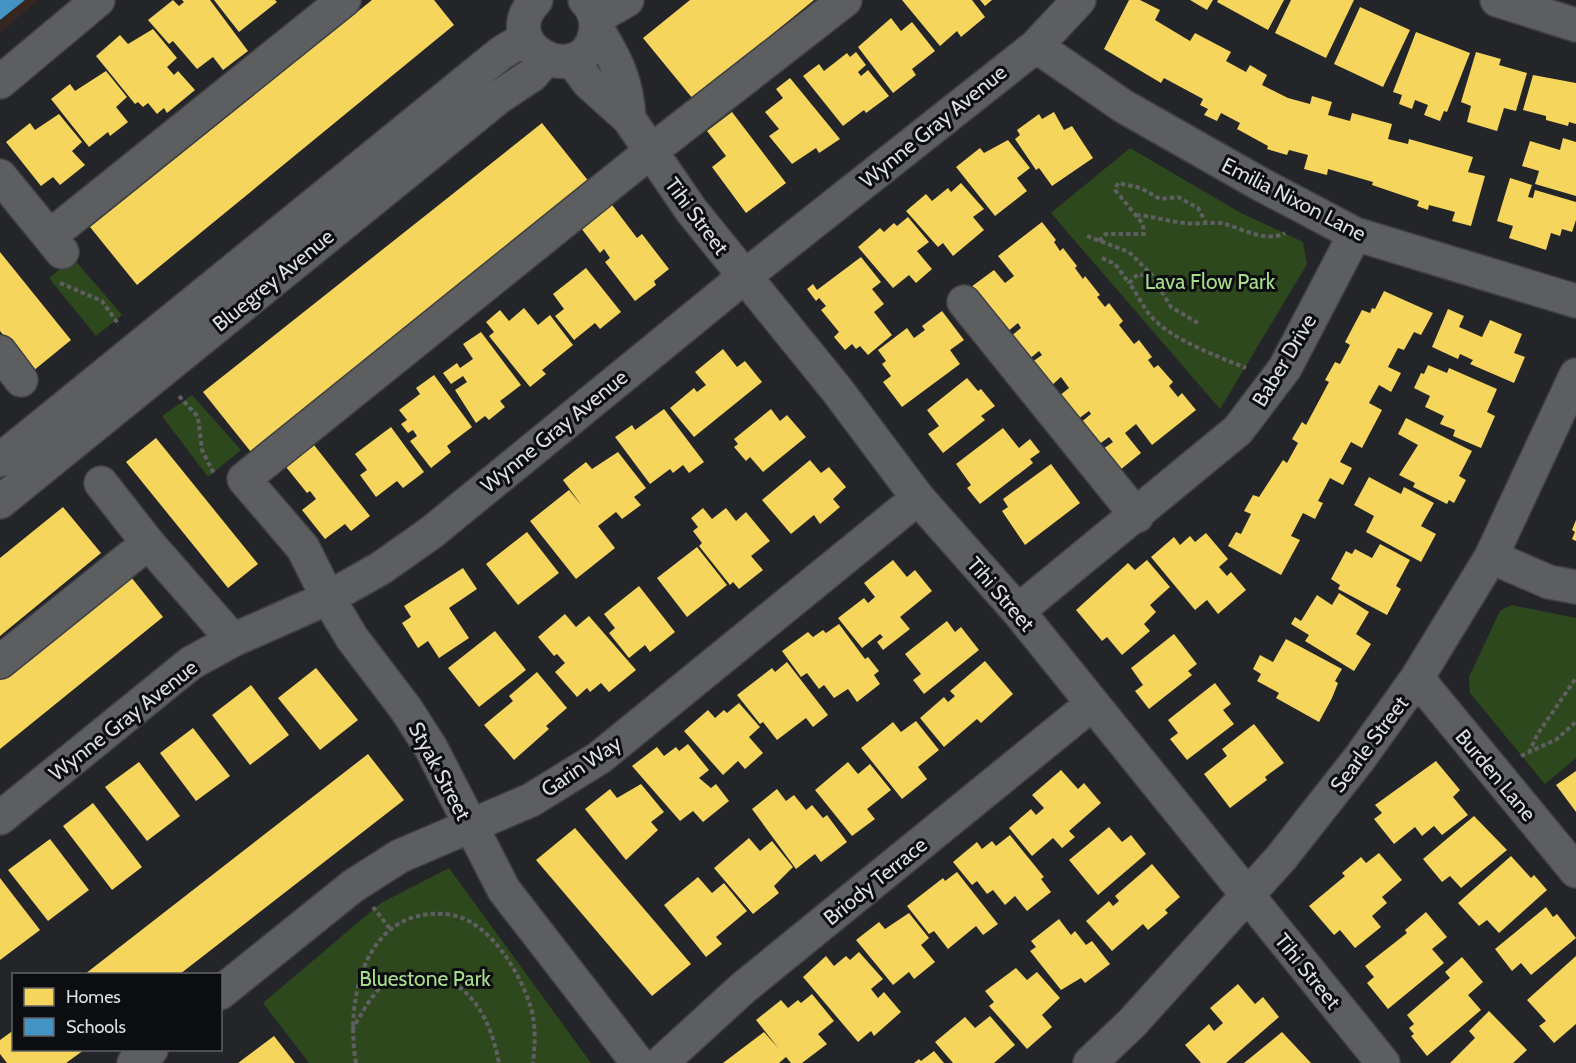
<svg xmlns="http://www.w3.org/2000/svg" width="1576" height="1063" viewBox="0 0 1576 1063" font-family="Cabin,sans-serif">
<rect width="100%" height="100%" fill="#242528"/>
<path fill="#362622" d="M 0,0 L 39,0 L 0,33 Z"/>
<path fill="#2e481e" d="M 1130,148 L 1241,213 L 1303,242 L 1307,264 L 1220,409 L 1051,213 Z
M 73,258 L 122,315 L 96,336 L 49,278 Z
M 192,395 L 241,450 L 208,477 L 162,416 Z
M 1511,605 L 1576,618 L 1576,758 L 1545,784 L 1470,693 L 1469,677 L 1500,611 Z
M 449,868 L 591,1063 L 309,1063 L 263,1003 L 381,903 Z"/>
<path fill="#f6d55c" d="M 173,0 L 179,6 L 184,2 L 182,0 L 210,0 L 248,51 L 223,70 L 213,57 L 197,69 L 173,41 L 169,44 L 148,20 Z
M 214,0 L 275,0 L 277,2 L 239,32 Z
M 372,0 L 434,0 L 454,25 L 137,285 L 90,227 Z
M 690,0 L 814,0 L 693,99 L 643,38 Z
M 902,0 L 972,0 L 985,17 L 961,37 L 957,31 L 940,46 Z
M 980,0 L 992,0 L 985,6 Z
M 1129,0 L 1140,0 L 1160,10 L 1155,20 L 1190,41 L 1195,33 L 1231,52 L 1226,61 L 1246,72 L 1250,65 L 1267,75 L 1262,85 L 1288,98 L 1310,104 L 1312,96 L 1332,102 L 1328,115 L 1350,121 L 1352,113 L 1392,124 L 1388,139 L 1408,144 L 1409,139 L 1473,157 L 1468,172 L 1485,176 L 1471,226 L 1452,221 L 1455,212 L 1429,205 L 1428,210 L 1417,206 L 1419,201 L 1372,185 L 1373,182 L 1328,169 L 1327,175 L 1304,169 L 1308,155 L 1289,150 L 1287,155 L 1267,149 L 1268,146 L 1237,129 L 1240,123 L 1221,113 L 1217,121 L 1204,115 L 1208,109 L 1200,105 L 1203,99 L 1164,78 L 1161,83 L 1104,49 Z
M 1190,0 L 1213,0 L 1207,10 Z
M 1218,0 L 1284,0 L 1268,30 L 1217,2 Z
M 1291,0 L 1354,0 L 1326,58 L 1275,33 Z
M 1360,7 L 1410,30 L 1383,87 L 1334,64 Z
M 891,18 L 901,31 L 912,22 L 935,51 L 912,69 L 916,75 L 893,93 L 858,47 Z
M 153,29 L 177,58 L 167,67 L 174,75 L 178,71 L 195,90 L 167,113 L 164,108 L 157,114 L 148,103 L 143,107 L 138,102 L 135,104 L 96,56 L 120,35 L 128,44 Z
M 1416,32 L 1470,53 L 1447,112 L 1444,111 L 1440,121 L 1424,115 L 1428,105 L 1415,100 L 1412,109 L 1399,104 L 1402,95 L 1393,92 Z
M 856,52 L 866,65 L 858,72 L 861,76 L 868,70 L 889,96 L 866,113 L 864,110 L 843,126 L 803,76 L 819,64 L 824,71 L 847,53 L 850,57 Z
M 1476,52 L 1501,59 L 1499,65 L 1527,73 L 1516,111 L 1504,108 L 1497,131 L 1467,122 L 1471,106 L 1461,102 Z
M 106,71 L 127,97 L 116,107 L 128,122 L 110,136 L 108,132 L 89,147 L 51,99 L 70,84 L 75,91 Z
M 1533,75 L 1576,83 L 1576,124 L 1569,122 L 1568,126 L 1546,120 L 1546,116 L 1523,110 Z
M 790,78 L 840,139 L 819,153 L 816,148 L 792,164 L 769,136 L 779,129 L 765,112 L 783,98 L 776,89 Z
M 732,112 L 786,183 L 746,213 L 712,167 L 726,156 L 707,131 Z
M 1054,112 L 1064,130 L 1072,126 L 1093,158 L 1052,186 L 1039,168 L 1036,170 L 1015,139 L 1020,135 L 1017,130 L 1039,114 L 1042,119 Z
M 59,114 L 82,142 L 72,151 L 85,165 L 60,185 L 53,177 L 41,186 L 6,142 L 30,123 L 35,130 Z
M 542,123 L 590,183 L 251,452 L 203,392 Z
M 1563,138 L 1576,142 L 1576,196 L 1535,184 L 1539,171 L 1522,166 L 1530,141 L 1560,150 Z
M 1008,140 L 1030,168 L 1017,178 L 1027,191 L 995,216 L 956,167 L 980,148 L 984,153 Z
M 1510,178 L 1532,185 L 1528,197 L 1533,198 L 1535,190 L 1576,202 L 1576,220 L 1572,232 L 1562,229 L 1560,236 L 1551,233 L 1546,250 L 1509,238 L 1513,226 L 1497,221 Z
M 961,183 L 984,209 L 973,217 L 984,230 L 953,256 L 943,243 L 938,247 L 906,211 L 926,194 L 932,201 L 948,188 L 951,192 Z
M 612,205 L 637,238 L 642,234 L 669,269 L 654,281 L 656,285 L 635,301 L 605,262 L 610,258 L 604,249 L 600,253 L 581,228 Z
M 908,217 L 929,242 L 917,251 L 932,269 L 916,283 L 909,275 L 893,288 L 858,247 L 880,228 L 884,232 L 894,223 L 897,226 Z
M 1042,222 L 1056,240 L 1054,242 L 1060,251 L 1063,248 L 1077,266 L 1075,268 L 1083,279 L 1085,276 L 1100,295 L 1097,297 L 1105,307 L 1109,303 L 1123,321 L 1119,325 L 1134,344 L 1139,340 L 1152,357 L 1148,360 L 1154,368 L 1158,365 L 1173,382 L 1169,386 L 1178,397 L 1182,393 L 1196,410 L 1152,445 L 1136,424 L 1125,433 L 1141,453 L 1120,470 L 1103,449 L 1113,442 L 1109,437 L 1098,445 L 1080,423 L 1091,414 L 1089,411 L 1078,419 L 1059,396 L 1069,388 L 1061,377 L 1051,386 L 1032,362 L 1042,355 L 1039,351 L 1028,360 L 1010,337 L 1021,328 L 1018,323 L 1007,332 L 971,287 L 994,270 L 1005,283 L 1014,276 L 998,256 Z
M 0,252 L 71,340 L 33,371 L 0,331 Z
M 861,257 L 881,282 L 872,289 L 884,304 L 874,312 L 892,335 L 868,355 L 860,346 L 856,349 L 852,344 L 845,350 L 834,337 L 839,332 L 821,310 L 826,306 L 819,298 L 816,301 L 807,289 L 813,284 L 817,290 Z
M 586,268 L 621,312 L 600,329 L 595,323 L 574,340 L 555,316 L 564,309 L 553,294 Z
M 1384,291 L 1433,313 L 1421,335 L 1414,332 L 1404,350 L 1398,348 L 1388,367 L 1401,373 L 1391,392 L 1379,385 L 1369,403 L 1382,410 L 1362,448 L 1351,442 L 1340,462 L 1352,468 L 1343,485 L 1330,478 L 1318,501 L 1323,503 L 1315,519 L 1303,513 L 1291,536 L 1300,540 L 1281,575 L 1228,546 L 1236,532 L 1241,534 L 1251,514 L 1244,511 L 1253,495 L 1259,497 L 1283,460 L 1287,463 L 1298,443 L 1292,439 L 1302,422 L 1306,425 L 1329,382 L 1325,380 L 1335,362 L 1340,364 L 1350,345 L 1345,342 L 1362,310 L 1370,313 L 1372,308 L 1375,309 Z
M 524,308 L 538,325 L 550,315 L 573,345 L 542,370 L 546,374 L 530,387 L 489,336 L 494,332 L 486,322 L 500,310 L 509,321 Z
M 1448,309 L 1464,316 L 1459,327 L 1482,337 L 1490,320 L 1522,334 L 1514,353 L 1525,357 L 1514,383 L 1470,364 L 1473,360 L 1460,354 L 1458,359 L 1432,347 Z
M 942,311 L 964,340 L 950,350 L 960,364 L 902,407 L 883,382 L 891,376 L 882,364 L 886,361 L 878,350 L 907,328 L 914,338 L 925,330 L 922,326 Z
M 481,332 L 521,385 L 500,401 L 505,407 L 489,420 L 485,416 L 476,423 L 455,390 L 467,382 L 463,376 L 451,384 L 443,373 L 457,363 L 460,368 L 473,359 L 463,344 Z
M 723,349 L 737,367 L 745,361 L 762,382 L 694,437 L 670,408 L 694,388 L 697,392 L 706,385 L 695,372 Z
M 1428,365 L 1447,373 L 1449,368 L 1497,389 L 1487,412 L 1495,416 L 1481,448 L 1453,436 L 1455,430 L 1440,424 L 1444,416 L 1425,407 L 1430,396 L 1414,388 L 1421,373 L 1424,374 Z
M 434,375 L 472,427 L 447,446 L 451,452 L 431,468 L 410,441 L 417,436 L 413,430 L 408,433 L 401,424 L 407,420 L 399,410 L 420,394 L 416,388 Z
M 967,378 L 978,391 L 981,389 L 995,406 L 981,416 L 985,420 L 943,453 L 928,434 L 939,426 L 927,410 Z
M 664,409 L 704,462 L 689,473 L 683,465 L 673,473 L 670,469 L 650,484 L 615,437 L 632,425 L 635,430 Z
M 771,409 L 780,421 L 787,415 L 806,437 L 763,472 L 750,457 L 746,461 L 734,447 L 738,444 L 734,439 Z
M 1406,418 L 1472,451 L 1459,476 L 1466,480 L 1454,503 L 1449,500 L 1447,504 L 1413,487 L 1415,483 L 1399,475 L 1418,445 L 1398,434 Z
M 391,427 L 424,472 L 403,488 L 397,481 L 376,497 L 360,475 L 367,470 L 355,454 Z
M 1003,428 L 1019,448 L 1030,439 L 1040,452 L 1030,459 L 1033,463 L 980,504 L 967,488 L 971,485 L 956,464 Z
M 156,438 L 258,564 L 228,588 L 126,462 Z
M 314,445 L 370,516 L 351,531 L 345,524 L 325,539 L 302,510 L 316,499 L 310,491 L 307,493 L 286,467 Z
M 618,452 L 646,488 L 634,497 L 641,505 L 622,519 L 616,512 L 598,526 L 615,548 L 576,579 L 530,521 L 569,490 L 582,506 L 563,480 L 586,462 L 592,469 Z
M 810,460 L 821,473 L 829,467 L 846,487 L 833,499 L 840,507 L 820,524 L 814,515 L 791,534 L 762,500 Z
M 1051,464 L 1080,503 L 1025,545 L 1002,511 L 1008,507 L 1003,499 Z
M 1369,477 L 1401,494 L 1404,487 L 1434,503 L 1421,526 L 1436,534 L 1421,562 L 1366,532 L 1374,516 L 1354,505 Z
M 63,507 L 101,553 L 0,636 L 0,558 Z
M 703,508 L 712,519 L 726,508 L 736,521 L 746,512 L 770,541 L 751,556 L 763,570 L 739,589 L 733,582 L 730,585 L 699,546 L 702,543 L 693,531 L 698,527 L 691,518 Z
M 1576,520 L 1576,541 L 1572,539 L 1575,532 L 1572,530 Z
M 527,532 L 559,573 L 518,605 L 486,564 Z
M 1206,533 L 1228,559 L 1219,567 L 1227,576 L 1231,572 L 1246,590 L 1218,614 L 1207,600 L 1195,610 L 1151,557 L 1174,537 L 1180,545 L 1190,536 L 1195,542 Z
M 1380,544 L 1410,560 L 1396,586 L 1401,589 L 1387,615 L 1338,589 L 1340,585 L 1331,579 L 1346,551 L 1352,554 L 1355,549 L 1372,558 Z
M 697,547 L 727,585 L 687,617 L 657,578 Z
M 893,560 L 907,577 L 915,570 L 932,591 L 900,617 L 910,629 L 883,650 L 877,642 L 883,637 L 880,634 L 862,648 L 838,618 L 864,598 L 868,603 L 875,597 L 864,583 Z
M 1147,560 L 1170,587 L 1150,605 L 1156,612 L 1144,624 L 1150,631 L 1122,655 L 1107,637 L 1102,641 L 1076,610 L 1128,563 L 1135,570 Z
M 463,568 L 477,589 L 449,608 L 469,638 L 439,658 L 428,641 L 418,648 L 402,623 L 411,617 L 404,606 Z
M 127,572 L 163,617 L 0,749 L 0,675 Z
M 639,586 L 675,632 L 650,652 L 645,645 L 629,658 L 609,633 L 615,628 L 604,614 Z
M 1339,593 L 1369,612 L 1356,634 L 1371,644 L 1354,671 L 1305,641 L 1309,635 L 1291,624 L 1295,617 L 1301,621 L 1317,595 L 1332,605 Z
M 565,614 L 576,627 L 589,616 L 636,670 L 609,692 L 601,683 L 590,692 L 587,688 L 577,697 L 555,672 L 565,663 L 557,654 L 554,656 L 538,637 Z
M 947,621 L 955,632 L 961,627 L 979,650 L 924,694 L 913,680 L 921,674 L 905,654 Z
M 839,624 L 865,659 L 868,657 L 879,671 L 874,675 L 880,684 L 857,702 L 848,689 L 834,698 L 824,685 L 819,689 L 807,673 L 801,677 L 782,651 L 808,632 L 813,637 L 823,630 L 826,633 Z
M 495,631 L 526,670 L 479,707 L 448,668 Z
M 1174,634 L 1197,664 L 1188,671 L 1192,675 L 1149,709 L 1135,691 L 1143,685 L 1131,668 Z
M 1286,639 L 1342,669 L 1335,681 L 1338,683 L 1332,698 L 1319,722 L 1276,698 L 1279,693 L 1257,681 L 1261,674 L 1253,669 L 1260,655 L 1273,662 Z
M 985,661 L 1013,694 L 981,723 L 977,719 L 944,747 L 920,718 L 944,697 L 948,702 L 955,696 L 950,691 Z
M 787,662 L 828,715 L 813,727 L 806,718 L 777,740 L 763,722 L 760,724 L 737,695 L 772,668 L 775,672 Z
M 316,668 L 358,720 L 320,750 L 278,698 Z
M 537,672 L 567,708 L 546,726 L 549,729 L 514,760 L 484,725 L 513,701 L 509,696 Z
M 1215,683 L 1231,704 L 1223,710 L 1234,724 L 1187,760 L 1170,739 L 1178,733 L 1168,720 Z
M 251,685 L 289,735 L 250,765 L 212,715 Z
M 739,703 L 760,727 L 749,737 L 763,753 L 745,769 L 738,761 L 723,775 L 684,731 L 708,710 L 715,718 L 724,710 L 727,713 Z
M 916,721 L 939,750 L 918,767 L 927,779 L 902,799 L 861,748 L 893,722 L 901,732 Z
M 1254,724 L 1284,763 L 1265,777 L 1267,780 L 1230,808 L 1204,774 L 1227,756 L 1222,749 Z
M 193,728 L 230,776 L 196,801 L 160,753 Z
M 688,744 L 709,770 L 699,778 L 711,788 L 716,784 L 729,801 L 703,822 L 693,811 L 680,821 L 632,766 L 657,747 L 664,756 L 676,747 L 679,751 Z
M 368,754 L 404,800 L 180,974 L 85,974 Z
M 1436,761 L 1460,790 L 1453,797 L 1468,815 L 1442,835 L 1434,826 L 1422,836 L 1415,827 L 1394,844 L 1374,819 L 1382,813 L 1375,805 Z
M 139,762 L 180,816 L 147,841 L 105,787 Z
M 848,762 L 858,774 L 870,764 L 891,790 L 867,809 L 875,819 L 852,836 L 815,790 Z
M 1061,770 L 1078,789 L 1084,783 L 1101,803 L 1069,831 L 1075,837 L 1062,848 L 1053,838 L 1032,856 L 1009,828 L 1031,809 L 1036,815 L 1044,808 L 1032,795 Z
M 1576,771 L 1576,812 L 1556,785 Z
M 641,784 L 664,812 L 651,822 L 658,830 L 626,860 L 585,809 L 610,789 L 617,798 Z
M 777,789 L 786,801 L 794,795 L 806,810 L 812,805 L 823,818 L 827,815 L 847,842 L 821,862 L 815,854 L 796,869 L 752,809 Z
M 93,803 L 142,867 L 112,890 L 63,826 Z
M 1474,816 L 1507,850 L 1461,888 L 1450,876 L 1442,882 L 1423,859 Z
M 1109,827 L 1122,842 L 1131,835 L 1146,854 L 1098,895 L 1069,860 Z
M 575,828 L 691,964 L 652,996 L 536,860 Z
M 1010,835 L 1044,877 L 1041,879 L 1051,892 L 1027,911 L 1015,896 L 1005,905 L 993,890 L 987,894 L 977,881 L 972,885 L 953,862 L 977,842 L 982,849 L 992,841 L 996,846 Z
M 749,838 L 760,851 L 772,841 L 793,867 L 774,886 L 779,893 L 753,914 L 714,868 Z
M 50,839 L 89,890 L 48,921 L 8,870 Z
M 1379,853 L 1402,880 L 1382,897 L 1387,903 L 1372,916 L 1381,927 L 1355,948 L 1340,930 L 1334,935 L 1309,906 L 1345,876 L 1342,873 L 1361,857 L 1366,863 Z
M 1511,856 L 1531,878 L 1534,875 L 1547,890 L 1499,933 L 1487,920 L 1479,926 L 1458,903 Z
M 1152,864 L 1180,897 L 1165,910 L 1168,913 L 1148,930 L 1143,924 L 1112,951 L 1086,921 L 1109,901 L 1113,906 L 1119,901 L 1115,896 Z
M 957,872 L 998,924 L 983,935 L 976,926 L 948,949 L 934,931 L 929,934 L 907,906 L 943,878 L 945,881 Z
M 698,877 L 712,893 L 724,883 L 747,911 L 716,937 L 722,944 L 706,957 L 664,905 Z
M 0,878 L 40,930 L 0,960 Z
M 1546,907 L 1553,917 L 1557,914 L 1576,938 L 1531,975 L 1521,963 L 1512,971 L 1495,949 Z
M 1426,912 L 1447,937 L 1432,949 L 1444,963 L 1388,1009 L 1367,983 L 1374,977 L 1365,966 L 1407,933 L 1405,930 Z
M 909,913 L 929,938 L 921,945 L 935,962 L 914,979 L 909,972 L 893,985 L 856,940 L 879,922 L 885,929 Z
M 1059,919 L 1071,935 L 1075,931 L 1086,945 L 1092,941 L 1110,964 L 1085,983 L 1081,978 L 1061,990 L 1030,951 L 1036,947 L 1031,941 Z
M 859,952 L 883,979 L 871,989 L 878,998 L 884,992 L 901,1012 L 874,1036 L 871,1031 L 858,1042 L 803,977 L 826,956 L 834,966 L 846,956 L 850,960 Z
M 1576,956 L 1576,1024 L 1554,1043 L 1539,1026 L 1546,1021 L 1527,1000 Z
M 1462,957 L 1483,982 L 1468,995 L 1481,1010 L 1427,1056 L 1411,1036 L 1414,1034 L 1409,1028 L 1414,1024 L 1407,1015 L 1450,978 L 1445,972 Z
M 1016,968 L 1027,980 L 1037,972 L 1060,998 L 1042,1015 L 1052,1027 L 1027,1049 L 989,1006 L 994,1002 L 985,991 Z
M 1238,984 L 1255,1004 L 1263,997 L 1279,1017 L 1226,1063 L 1201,1063 L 1185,1045 L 1209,1024 L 1214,1031 L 1223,1023 L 1210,1008 Z
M 812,994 L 834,1021 L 818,1034 L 827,1044 L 802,1063 L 791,1063 L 786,1057 L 779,1063 L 723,1063 L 764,1032 L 779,1049 L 756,1020 L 781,1000 L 788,1008 L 798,1000 L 801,1003 Z
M 1489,1011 L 1527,1050 L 1513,1063 L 1450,1063 L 1475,1038 L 1469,1031 Z
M 990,1016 L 1015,1045 L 994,1063 L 953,1063 L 935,1042 L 965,1017 L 975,1028 Z
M 14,1030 L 14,1050 L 84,1050 L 66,1063 L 7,1063 L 0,1054 L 0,1040 Z
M 1282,1032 L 1311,1063 L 1244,1063 Z
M 274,1036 L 295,1063 L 238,1063 Z
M 934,1051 L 944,1063 L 914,1063 L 919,1059 L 921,1061 Z"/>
<path fill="#4393c3" d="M 0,0 L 25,0 L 0,20 Z"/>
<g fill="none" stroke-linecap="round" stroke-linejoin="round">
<defs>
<path id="minor" d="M 536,0 C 491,47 582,92 595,34 C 598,21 594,9 585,0
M 1497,0 L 1576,25
M 596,18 L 627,0
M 596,27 C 616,60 627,80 629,119
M 1036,46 L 1123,106 L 1262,185 L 1355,234 L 1576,301
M 572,60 L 588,82 L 629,119 L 691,210 L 837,390 L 918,498 L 1018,611 L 1383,1063
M 0,82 L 98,0
M 0,176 L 62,252
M 50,236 L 344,0
M 964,302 L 1137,516
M 0,352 L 21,380
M 0,460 L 501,53 L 526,38
M 101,483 L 148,543 L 233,640
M 0,502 L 499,97 L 532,75 L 546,59
M 1491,557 L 1549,582 L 1576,587
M 1018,611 L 1238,430 L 1285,368 L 1355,234
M 0,662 L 148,543
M 1417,678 L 1576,871
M 0,818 L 191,663 L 233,640 L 328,598 L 381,568 L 432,532 L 744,277 L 1036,46 L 1079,0
M 220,993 L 353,886 L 400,856 L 531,800 L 599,758 L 918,498
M 134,1063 L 151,1050
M 638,1063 L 504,890 L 431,748 L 406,709 L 352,638 L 328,598 L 303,548 L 244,479 L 650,152 L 845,0
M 661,1063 L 743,988 L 1092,704
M 1090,1063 L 1132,1023 L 1281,858 L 1359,759 L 1417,678 L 1491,557 L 1576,375"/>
</defs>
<use href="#minor" stroke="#3f4043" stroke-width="36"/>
<path stroke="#5f5f61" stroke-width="4" stroke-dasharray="4.5 3" stroke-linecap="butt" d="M 1136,215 C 1161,217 1181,226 1206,223
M 1087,236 L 1129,252 L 1153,276
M 1099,241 L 1106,234 L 1144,234 L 1143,224 L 1115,190 L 1118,183 L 1141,188 L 1160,199 L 1178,197 L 1198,208 L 1206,223 C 1212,223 1219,222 1225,224 C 1243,229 1266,243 1285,233
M 1102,258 L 1115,264 L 1129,283
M 60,283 L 102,301 L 119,325
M 1198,323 L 1171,307 L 1153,277 L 1138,274 L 1129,283 C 1137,293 1142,305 1149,314 C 1169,339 1217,356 1246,368
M 179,396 L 198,417 L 202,450 L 214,474
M 1529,753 L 1537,735 L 1576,678
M 1521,756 L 1557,739 L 1576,722
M 373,907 L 391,930
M 352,1030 C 363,1012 375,985 397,977 C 404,974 416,976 424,976 C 472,978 491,1022 499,1063
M 356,1063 C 345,1000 364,908 445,914 C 488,917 520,972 531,1008 C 536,1027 535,1044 533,1063"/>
<use href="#minor" stroke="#5d5e60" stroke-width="33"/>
</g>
<g text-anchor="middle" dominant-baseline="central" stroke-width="6" stroke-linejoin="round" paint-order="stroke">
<g font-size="21" fill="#dcdee2" stroke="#0c0d10">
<text transform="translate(933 126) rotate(-39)">Wynne Gray Avenue</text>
<text transform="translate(1294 199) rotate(27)">Emilia Nixon Lane</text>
<text transform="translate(697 216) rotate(53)">Tihi Street</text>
<text transform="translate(273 280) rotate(-39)">Bluegrey Avenue</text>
<text transform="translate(1284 360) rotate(-59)">Baber Drive</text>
<text transform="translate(554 431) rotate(-39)">Wynne Gray Avenue</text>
<text transform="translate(1001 594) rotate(49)">Tihi Street</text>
<text transform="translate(123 720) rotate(-38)">Wynne Gray Avenue</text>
<text transform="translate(1369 744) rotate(-53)">Searle Street</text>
<text transform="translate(581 766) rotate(-34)">Garin Way</text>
<text transform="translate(440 771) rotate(62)">Styak Street</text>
<text transform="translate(1496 775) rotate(50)">Burden Lane</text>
<text transform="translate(875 881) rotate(-39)">Briody Terrace</text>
<text transform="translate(1308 971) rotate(51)">Tihi Street</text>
</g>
<g font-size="21" fill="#a8dd8b" stroke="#0c0d10">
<text x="1210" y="281">Lava Flow Park</text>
<text x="425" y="978">Bluestone Park</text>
</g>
</g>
<rect x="12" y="973" width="210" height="78" fill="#0c0d10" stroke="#5f6164" stroke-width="1.5"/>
<rect x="24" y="988" width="30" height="18" fill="#f6d55c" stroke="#5f6164" stroke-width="1.5"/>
<text x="66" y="1003" font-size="18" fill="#dcdee2">Homes</text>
<rect x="24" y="1018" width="30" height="18" fill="#4393c3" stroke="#5f6164" stroke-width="1.5"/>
<text x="66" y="1033" font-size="18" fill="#dcdee2">Schools</text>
</svg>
